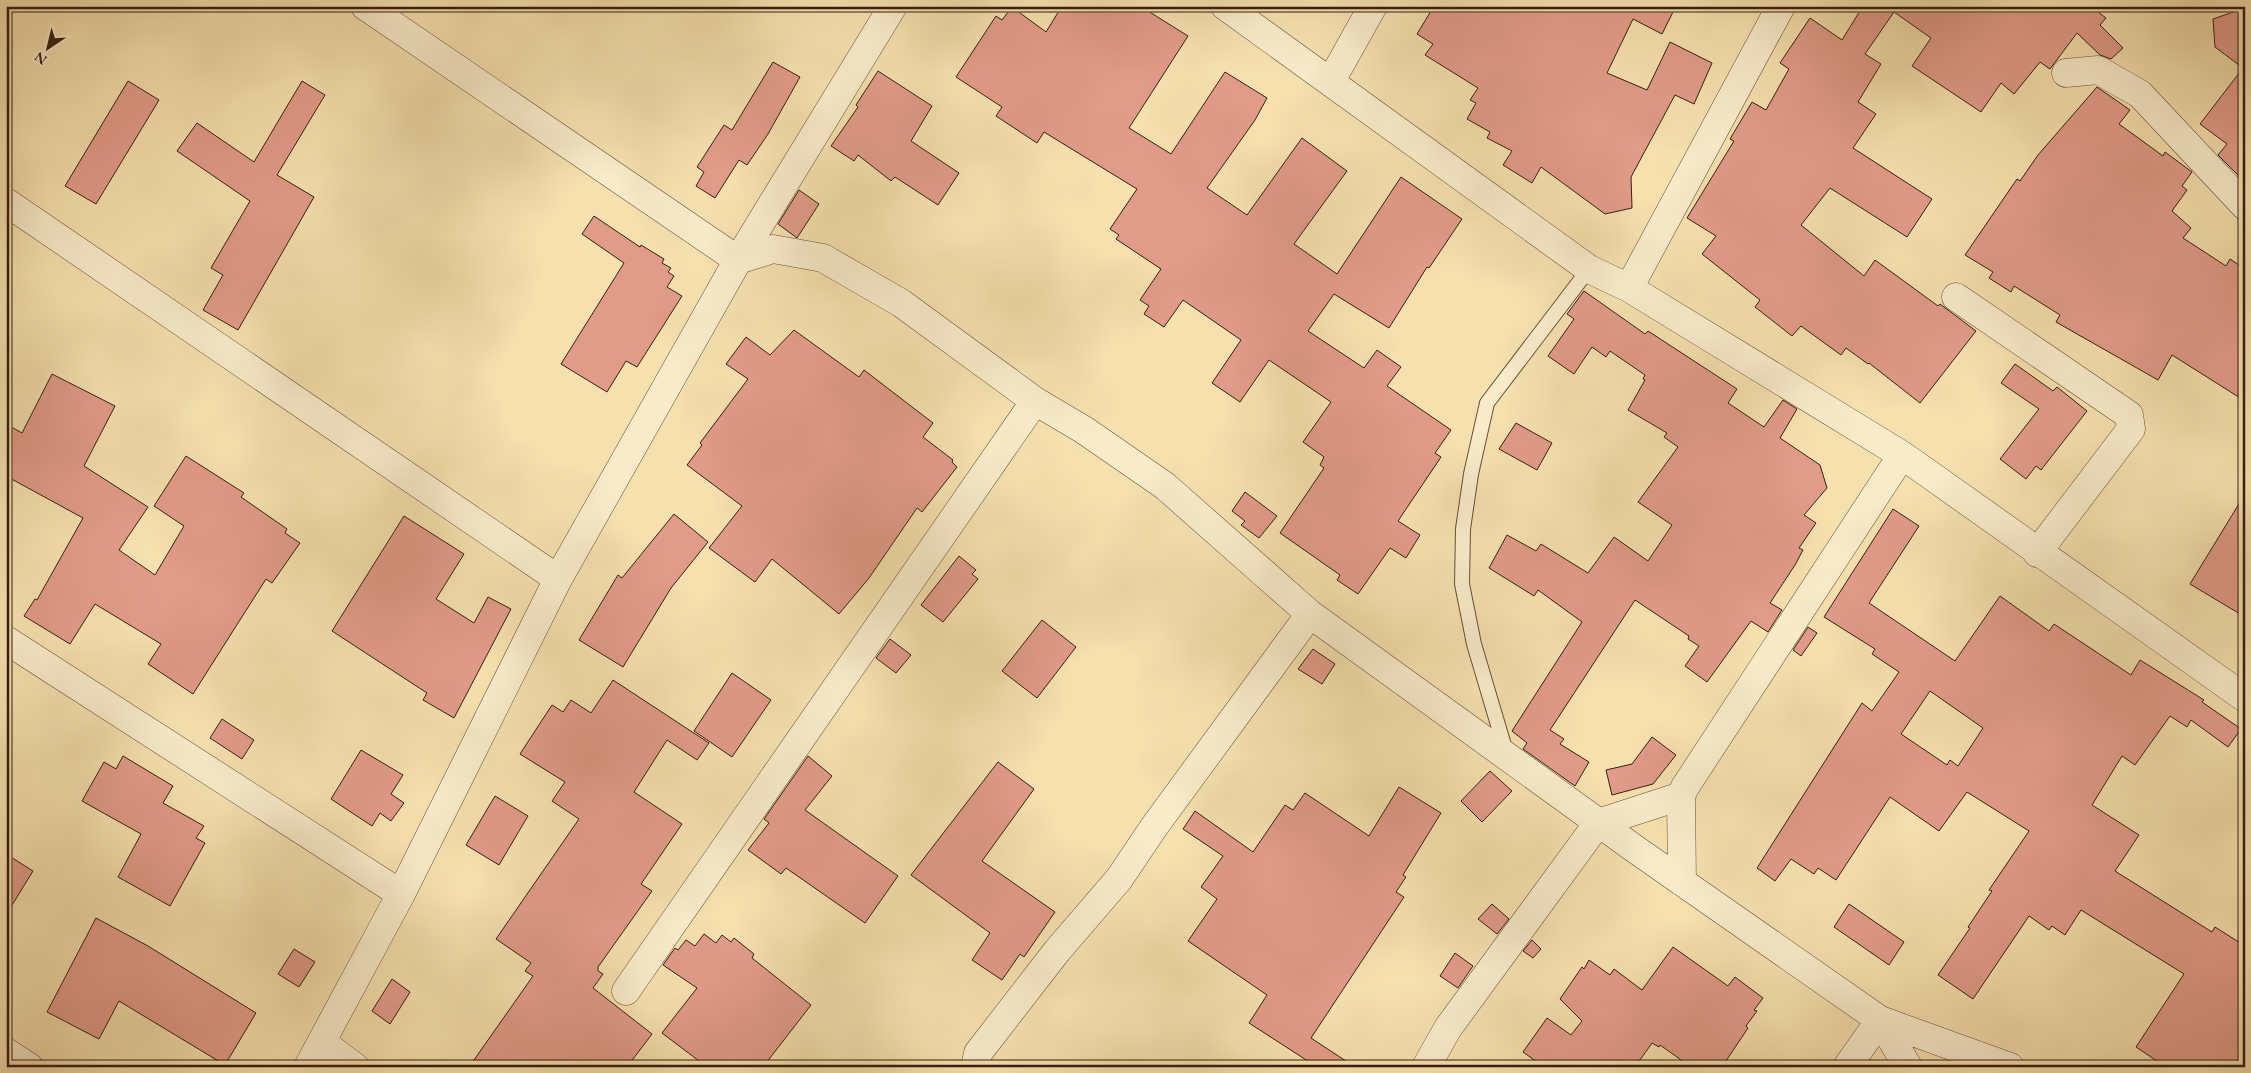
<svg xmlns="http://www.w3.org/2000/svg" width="2251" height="1073" viewBox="0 0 2251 1073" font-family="'EB Garamond',serif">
<rect width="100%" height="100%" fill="#f5e0ae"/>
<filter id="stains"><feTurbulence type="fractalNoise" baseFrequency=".004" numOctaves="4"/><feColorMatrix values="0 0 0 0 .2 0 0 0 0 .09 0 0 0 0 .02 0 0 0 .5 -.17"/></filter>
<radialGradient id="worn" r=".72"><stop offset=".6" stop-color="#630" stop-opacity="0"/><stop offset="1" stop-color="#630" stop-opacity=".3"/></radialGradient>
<path fill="#e19b89" stroke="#351f0f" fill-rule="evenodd" d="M 1062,6 L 1140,6 L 1188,36 L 1129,128 L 1171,154 L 1225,72 L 1267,98 L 1255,120 L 1207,188 L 1247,215 L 1302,138 L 1347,171 L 1294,244 L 1337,274 L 1401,177 L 1462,219 L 1429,268 L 1427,267 L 1389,328 L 1334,294 L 1308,331 L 1364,368 L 1377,350 L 1401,367 L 1387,386 L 1451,430 L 1435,453 L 1441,457 L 1398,521 L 1420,535 L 1406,558 L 1390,548 L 1358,594 L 1337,580 L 1340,575 L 1280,533 L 1324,468 L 1320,465 L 1324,457 L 1303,442 L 1331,402 L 1269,360 L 1240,402 L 1212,383 L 1241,340 L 1183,300 L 1164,327 L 1144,314 L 1149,306 L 1140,300 L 1161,269 L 1116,239 L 1119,235 L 1110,229 L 1137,189 L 1044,132 L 1037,143 L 996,116 L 1002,107 L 956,77 L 996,16 L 1002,20 L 1012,7 L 1046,32 Z
M 1434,6 L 1676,6 L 1662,34 L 1633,19 L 1607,73 L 1647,90 L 1670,42 L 1712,63 L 1694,104 L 1675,95 L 1631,177 L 1632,208 L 1605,214 L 1541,167 L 1532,183 L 1503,165 L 1512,151 L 1487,138 L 1490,132 L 1467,119 L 1476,103 L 1470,100 L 1478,88 L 1425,55 L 1433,44 L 1417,34 Z
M 1863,6 L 2090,6 L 2106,18 L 2100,25 L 2123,48 L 2111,59 L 2100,55 L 2077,33 L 2050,69 L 2040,62 L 2014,94 L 2001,83 L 1981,112 L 1912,66 L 1931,38 L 1894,12 L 1865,54 L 1881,64 L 1858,102 L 1876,114 L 1853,148 L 1932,199 L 1907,237 L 1830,188 L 1801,225 L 1864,276 L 1875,260 L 1938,306 L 1940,304 L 1976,331 L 1920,403 L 1869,363 L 1868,364 L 1846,348 L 1841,355 L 1801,326 L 1792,336 L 1755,307 L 1760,300 L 1702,254 L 1716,236 L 1687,218 L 1734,141 L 1730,139 L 1752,102 L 1766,110 L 1789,69 L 1780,63 L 1810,18 L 1842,40 Z
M 2245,8 L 2245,182 L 2218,155 L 2227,144 L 2200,124 L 2243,68 L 2215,47 L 2213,19 Z
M 773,62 L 800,77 L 768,134 L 747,165 L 739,160 L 715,198 L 696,186 L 704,172 L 697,167 L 724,125 L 732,130 Z
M 878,71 L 932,106 L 911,141 L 959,173 L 938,205 L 895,177 L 891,181 L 858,155 L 854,161 L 831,146 L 858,107 L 856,105 Z
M 128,81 L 159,100 L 96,204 L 65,186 Z
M 302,81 L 325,95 L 277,175 L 314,197 L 238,330 L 203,310 L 223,275 L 211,268 L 250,201 L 177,151 L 197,123 L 254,162 Z
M 2097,87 L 2130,110 L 2119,124 L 2163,156 L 2165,152 L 2192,172 L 2182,186 L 2187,190 L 2172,211 L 2191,228 L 2183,238 L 2226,266 L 2230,259 L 2245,269 L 2245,401 L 2172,355 L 2158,380 L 2056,322 L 2060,315 L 2014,286 L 2011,292 L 1989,278 L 1993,272 L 1965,255 L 2017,179 L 2020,181 L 2038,155 Z
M 799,190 L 819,204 L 797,238 L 778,224 Z
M 594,216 L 640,247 L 641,245 L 664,259 L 662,263 L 671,268 L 668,272 L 674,276 L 667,287 L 682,296 L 637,367 L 626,361 L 607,392 L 561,364 L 624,263 L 582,234 Z
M 1584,291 L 1645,334 L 1648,331 L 1737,389 L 1728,403 L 1764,427 L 1783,400 L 1797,409 L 1780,438 L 1820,465 L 1827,488 L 1804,515 L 1816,523 L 1799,548 L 1803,550 L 1795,565 L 1770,603 L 1782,610 L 1768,632 L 1751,621 L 1707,682 L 1685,666 L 1699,646 L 1688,639 L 1689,636 L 1635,600 L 1550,730 L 1564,739 L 1560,744 L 1589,762 L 1575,786 L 1523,749 L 1527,743 L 1512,731 L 1582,622 L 1538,590 L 1534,596 L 1489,568 L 1507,535 L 1536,551 L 1541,544 L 1588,573 L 1614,537 L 1648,561 L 1672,525 L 1638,502 L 1678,447 L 1664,437 L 1667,433 L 1628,410 L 1645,380 L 1643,379 L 1645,375 L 1610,351 L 1606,357 L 1592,347 L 1574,374 L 1548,356 L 1574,319 L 1567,314 Z
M 794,330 L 859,377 L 864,370 L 933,423 L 923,437 L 953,460 L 952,462 L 957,467 L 922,512 L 917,508 L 869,578 L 839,614 L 772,559 L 755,582 L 709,548 L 742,506 L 687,465 L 702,445 L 700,443 L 748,379 L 726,364 L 746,337 L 770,355 Z
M 2015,364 L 2053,391 L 2057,387 L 2087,411 L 2041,470 L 2036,466 L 2026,479 L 2000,459 L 2039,409 L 2001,383 Z
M 52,374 L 115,406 L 84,466 L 148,507 L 119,550 L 155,575 L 184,526 L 154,506 L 186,456 L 244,493 L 241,497 L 287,529 L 285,533 L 300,543 L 272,583 L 266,579 L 193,694 L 148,664 L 161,644 L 95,604 L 70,644 L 24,616 L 35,599 L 37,600 L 83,518 L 6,476 L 6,424 L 22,433 Z
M 1516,423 L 1552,443 L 1537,470 L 1499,449 Z
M 1245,492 L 1277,516 L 1259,538 L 1241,525 L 1245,521 L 1232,511 Z
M 2245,494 L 2245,617 L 2190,584 Z
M 1893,509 L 1919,526 L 1869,603 L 1955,661 L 2000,596 L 2049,631 L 2054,624 L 2131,675 L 2140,660 L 2204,700 L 2202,702 L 2241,729 L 2228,747 L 2191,720 L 2187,727 L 2170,716 L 2135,765 L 2122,756 L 2092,805 L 2139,835 L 2115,871 L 2212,932 L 2215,927 L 2245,946 L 2245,1050 L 2234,1067 L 2166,1067 L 2136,1047 L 2184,974 L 2081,910 L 2065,935 L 2052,926 L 2049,930 L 2029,916 L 1973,999 L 1938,975 L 1970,928 L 1968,927 L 1992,891 L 1989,890 L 2029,831 L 1967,792 L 1939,831 L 1890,797 L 1836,880 L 1818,868 L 1814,874 L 1791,859 L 1775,881 L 1757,868 L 1862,703 L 1872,711 L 1899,672 L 1872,654 L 1875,649 L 1824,617 ZM 1930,691 L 1983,728 L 1958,766 L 1950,760 L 1947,765 L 1901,734 Z
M 674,514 L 708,542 L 671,588 L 623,667 L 579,640 L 618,575 L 622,578 Z
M 404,516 L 464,554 L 436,599 L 474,623 L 488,597 L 511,609 L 454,718 L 423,700 L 427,693 L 332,631 Z
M 959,556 L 976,570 L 972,574 L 978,579 L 943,622 L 921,605 Z
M 1042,620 L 1076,647 L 1037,698 L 1002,671 Z
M 1808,627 L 1817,633 L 1801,656 L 1793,650 Z
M 890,639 L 911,655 L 896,673 L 876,658 Z
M 1313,649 L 1335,664 L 1322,684 L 1298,669 Z
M 732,673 L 771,700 L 732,757 L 694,731 Z
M 613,680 L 709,743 L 697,760 L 667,740 L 634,792 L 682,824 L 641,884 L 652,891 L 598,967 L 598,971 L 603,974 L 593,988 L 652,1034 L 627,1067 L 469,1067 L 533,976 L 525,971 L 531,963 L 496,939 L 579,819 L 552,801 L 565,782 L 520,754 L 552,705 L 563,712 L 571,700 L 591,713 Z
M 222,719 L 254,740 L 242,759 L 210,738 Z
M 1652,737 L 1676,755 L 1653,784 L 1612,795 L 1606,770 L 1632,764 Z
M 361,750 L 403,775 L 391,794 L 404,803 L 391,821 L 380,813 L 372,826 L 331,799 Z
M 123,756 L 173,786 L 163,803 L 204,826 L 196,838 L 205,843 L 170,906 L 118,877 L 141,834 L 82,801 L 104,762 L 116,769 Z
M 808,756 L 832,776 L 805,810 L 898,876 L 865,923 L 786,868 L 781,874 L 748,850 L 769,823 L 764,819 Z
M 998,762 L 1034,789 L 982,861 L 1055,912 L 1024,957 L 1020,954 L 1002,980 L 972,960 L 990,933 L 911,875 Z
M 1490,771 L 1512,791 L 1482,822 L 1461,801 Z
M 1399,787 L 1441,813 L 1403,875 L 1406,877 L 1396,892 L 1404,897 L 1311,1038 L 1355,1067 L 1317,1067 L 1249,1023 L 1267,995 L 1188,941 L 1217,899 L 1201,887 L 1223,856 L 1183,829 L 1195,811 L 1253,852 L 1285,805 L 1293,810 L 1305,793 L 1369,836 Z
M 495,796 L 528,816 L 499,865 L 466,845 Z
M 6,854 L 33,871 L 6,915 Z
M 1492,904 L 1509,919 L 1497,934 L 1478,919 Z
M 1849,904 L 1904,942 L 1889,965 L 1834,927 Z
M 96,918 L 148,946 L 256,1013 L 225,1065 L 119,1001 L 99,1039 L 47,1012 Z
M 704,934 L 716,943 L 722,935 L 731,942 L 734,938 L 754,954 L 752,958 L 811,1005 L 763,1067 L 707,1067 L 662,1033 L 697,988 L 663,965 L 675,948 L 678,950 L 686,940 L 695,946 Z
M 1532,940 L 1541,949 L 1533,958 L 1523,951 Z
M 1673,947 L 1728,986 L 1735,977 L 1763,998 L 1754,1010 L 1757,1011 L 1746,1026 L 1748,1028 L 1722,1067 L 1691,1067 L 1660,1045 L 1659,1047 L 1652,1043 L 1635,1067 L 1544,1067 L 1523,1052 L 1547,1018 L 1571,1035 L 1582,1021 L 1560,999 L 1582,967 L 1584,969 L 1589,960 L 1610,975 L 1614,969 L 1642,990 Z
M 294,949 L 315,962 L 299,987 L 278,974 Z
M 1455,953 L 1473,966 L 1458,988 L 1440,976 Z
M 392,979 L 410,992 L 390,1024 L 372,1011 Z"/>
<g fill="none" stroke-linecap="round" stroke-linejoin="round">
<defs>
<path id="lane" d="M 1506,752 L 1474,644 L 1462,584 L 1463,529 L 1471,474 L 1487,403 L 1589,269"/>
<path id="street" d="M 365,6 L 738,260 L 773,249 L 823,258 L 901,303 L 1035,401 L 1084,430 L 1165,486 L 1310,614 L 1635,849 L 1880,1020 L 2010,1067
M 1225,6 L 1589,269 L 1629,288 L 1902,455 L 2245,698
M 2066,73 L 2098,70 L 2140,94 L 2245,206
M 1331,81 L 1373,6
M 6,202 L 558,579
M 1629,288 L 1781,6
M 1956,297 L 2129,415 L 2131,429 L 2037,553
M 6,640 L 401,894
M 1682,882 L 1681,796 L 1685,787 L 1902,455
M 626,991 L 1035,401
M 323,1043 L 355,1067
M 6,1052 L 29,1067
M 308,1067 L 401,894 L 558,579 L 738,260 L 893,6
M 975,1067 L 978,1053 L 1057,951 L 1119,879 L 1154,827 L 1310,614
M 1426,1067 L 1448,1028 L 1598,823 L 1681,796
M 1847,1067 L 1880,1020 L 1908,1067"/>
</defs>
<use href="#lane" stroke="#654f37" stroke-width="16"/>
<use href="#street" stroke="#654f37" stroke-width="29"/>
<use href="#lane" stroke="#f8ebca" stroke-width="14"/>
<use href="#street" stroke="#f8ebca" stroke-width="28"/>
</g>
<rect width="2251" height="1073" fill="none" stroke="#f5e0ae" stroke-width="25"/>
<rect x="8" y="8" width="2236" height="1058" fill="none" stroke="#351f0f" stroke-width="2.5"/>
<rect x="12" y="12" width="2226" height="1048" fill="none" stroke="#351f0f"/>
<g transform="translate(48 48) rotate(215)" stroke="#f8ebca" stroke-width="4" paint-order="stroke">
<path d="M0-4L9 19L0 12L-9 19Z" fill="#351f0f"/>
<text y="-8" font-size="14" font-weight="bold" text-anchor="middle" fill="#351f0f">N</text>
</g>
<rect width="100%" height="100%" filter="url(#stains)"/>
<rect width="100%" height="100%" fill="url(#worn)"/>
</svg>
